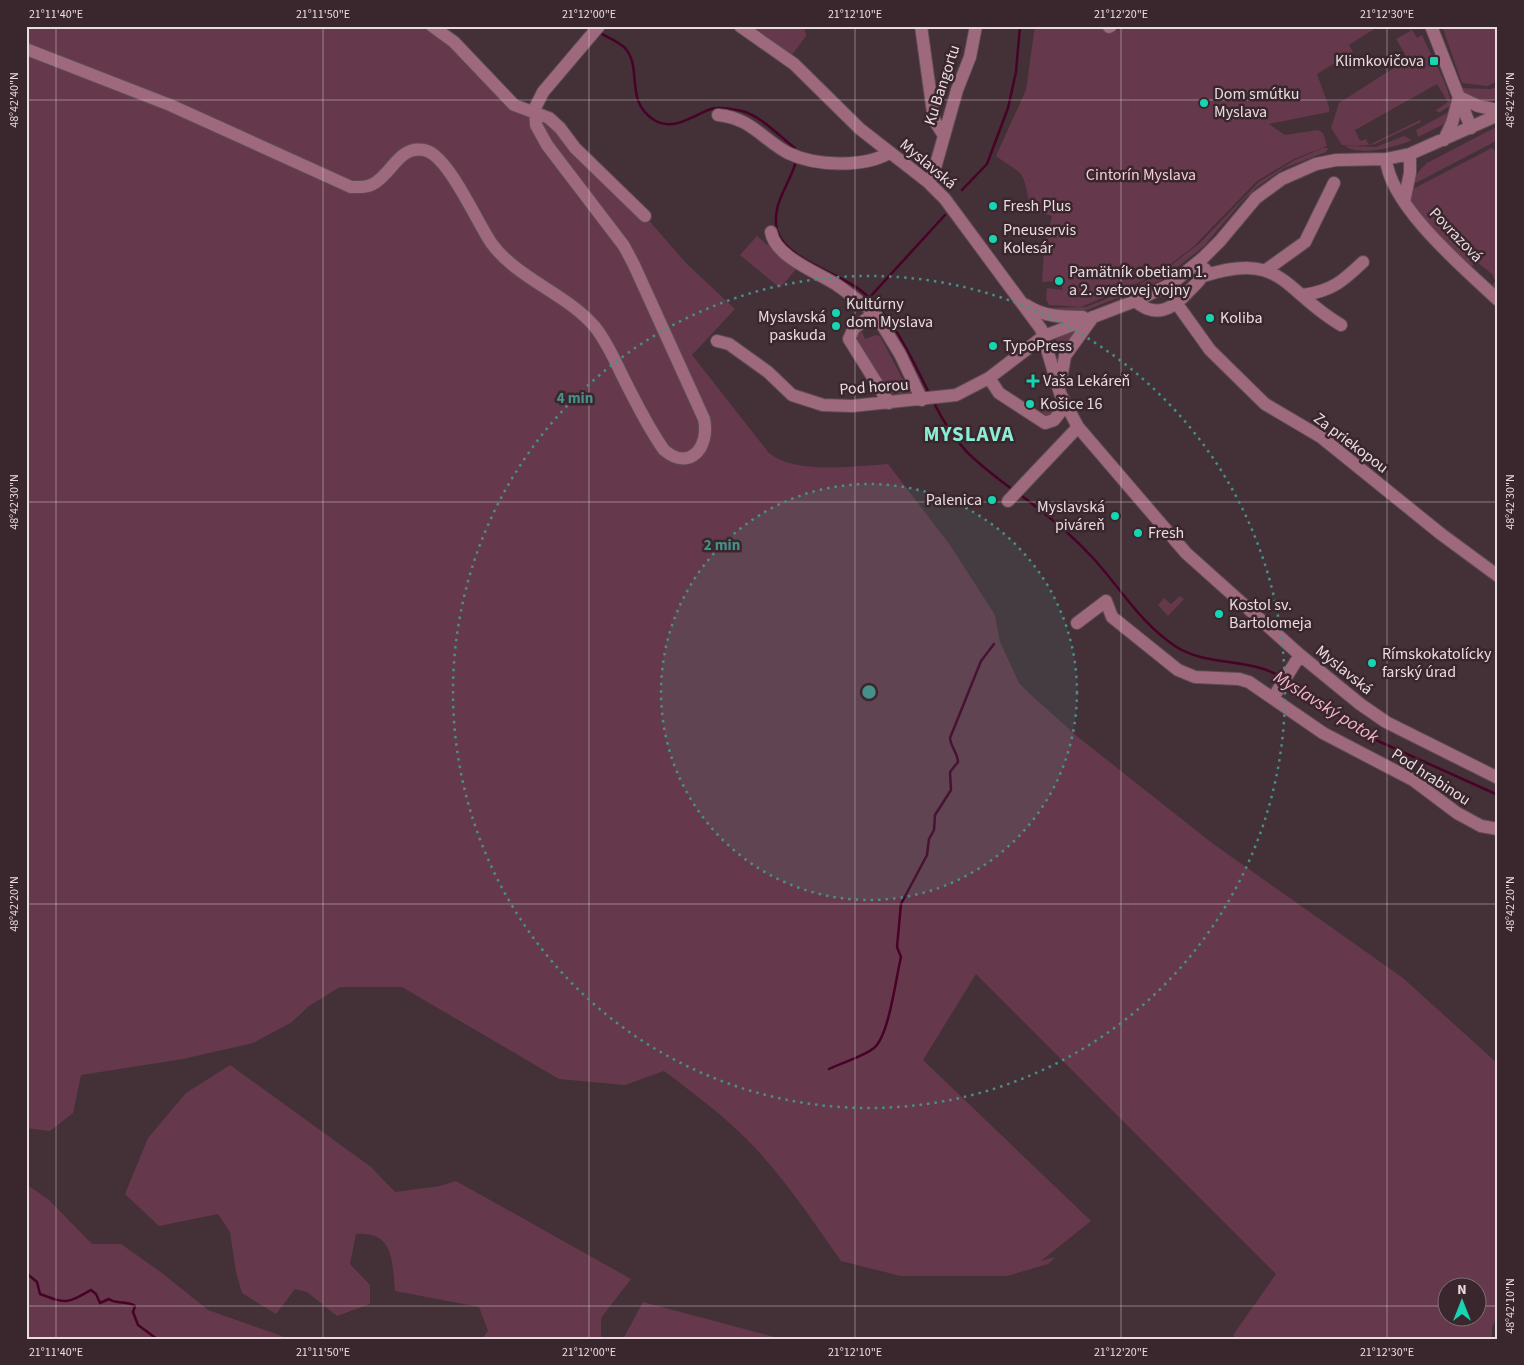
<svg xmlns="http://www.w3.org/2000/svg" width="1524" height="1365" viewBox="0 0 1524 1365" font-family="'Source Sans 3',sans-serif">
<rect width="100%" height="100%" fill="#443037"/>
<path fill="#65394b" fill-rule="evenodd" d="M 26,26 L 432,26 L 499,91 L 538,116 L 645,216 L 687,264 L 735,309 L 692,355 L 769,453 C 796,475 855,466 888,464 L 950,545 L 995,615 L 1000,642 L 1019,683 L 1031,695 L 1078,737 L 1212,843 L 1403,978 L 1498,1064 L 1498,1316 L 1492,1327 L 1492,1339 L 1237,1339 L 1233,1335 L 1276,1274 L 976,974 L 923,1060 L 1091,1221 L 1041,1261 L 1055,1257 L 1048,1264 L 1007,1276 L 901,1276 L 841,1261 C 815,1224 789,1185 758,1151 C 731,1121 696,1095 664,1071 L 625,1085 L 559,1079 L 402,987 L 340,987 L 309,1006 L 292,1022 L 253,1043 L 183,1059 L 81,1075 L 73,1113 L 50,1131 L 26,1128 ZM 1446,1288 L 1476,1288 L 1476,1318 L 1446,1318 Z
M 740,26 L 804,26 L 806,36 L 788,60 Z
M 1035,26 L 1108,26 L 1115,32 L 1125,26 L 1379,26 L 1349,45 L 1353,52 L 1317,74 L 1329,107 L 1329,112 L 1269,124 L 1285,135 L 1318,130 L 1323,133 L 1327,146 L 1294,159 L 1257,181 L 1193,247 L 1156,275 L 1081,307 L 1049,305 L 1046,299 L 1047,288 L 1063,290 L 1060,281 L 1042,282 L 1044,249 L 1052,216 L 1026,208 L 1029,201 C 1027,193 1026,183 1022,176 C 1019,170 1002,161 996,156 L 1026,90 Z
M 1442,26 L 1498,26 L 1498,81 L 1487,86 L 1462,83 Z
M 1412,30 L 1417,38 L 1422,35 C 1428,50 1454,94 1450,106 L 1440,112 L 1435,111 L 1448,102 L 1437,84 L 1355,130 L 1360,141 L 1366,139 L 1369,145 L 1420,120 L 1421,122 L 1375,144 C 1364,146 1354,146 1342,145 L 1331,128 L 1339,103 L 1408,59 L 1396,39 Z
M 1498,86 L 1498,99 L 1482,103 L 1465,94 L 1461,88 L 1491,89 Z
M 1454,109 L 1446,123 L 1418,137 L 1416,130 Z
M 1498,126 L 1498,140 L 1410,186 L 1419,171 L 1427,163 Z
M 1404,136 L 1412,140 C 1396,147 1360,157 1345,146 L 1376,147 Z
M 1323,148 L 1328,148 L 1326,152 L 1284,168 L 1258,186 L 1241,202 L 1204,246 L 1160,281 L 1079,313 L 1046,308 L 1086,307 L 1128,290 L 1161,273 L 1200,243 L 1259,182 L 1295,160 Z
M 1492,148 L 1498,154 L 1498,294 L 1492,286 L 1495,281 L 1492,274 L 1477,262 L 1471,267 L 1434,231 L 1410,203 L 1409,191 Z
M 757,236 L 796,269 L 780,288 L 740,255 Z
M 861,329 L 865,339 L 876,335 L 880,336 L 902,378 L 912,386 L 911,395 L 890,393 L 856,341 L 857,332 Z
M 1081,329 L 1060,355 L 1055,337 Z
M 1053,398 L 1056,410 L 1048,417 L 1035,413 Z
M 1180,596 L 1184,599 L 1168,616 L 1158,605 L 1164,598 L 1171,604 Z
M 230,1065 L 371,1167 L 395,1192 L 440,1186 L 456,1181 L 631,1279 L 601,1318 L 601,1339 L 482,1339 L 488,1331 L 479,1307 L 395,1291 C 392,1261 394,1231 356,1234 L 350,1264 L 370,1285 L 370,1304 L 337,1316 L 307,1292 L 295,1289 L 276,1314 L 242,1293 L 236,1272 L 230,1232 L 218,1214 L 159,1226 L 125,1194 L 148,1138 L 186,1093 Z
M 26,1184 L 49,1200 L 92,1244 L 121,1244 L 162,1273 L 208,1310 L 290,1339 L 26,1339 Z
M 643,1302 L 782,1339 L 623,1339 Z"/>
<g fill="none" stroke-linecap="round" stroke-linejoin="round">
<path stroke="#480227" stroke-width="2.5" d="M 602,34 C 609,38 619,42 625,48 C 643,68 624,101 654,120 C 674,132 693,115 711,109 C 720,106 733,109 742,111 C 761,116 779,136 795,148
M 796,161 C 790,185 771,203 777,230 C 784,258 838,273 859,289 C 892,314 911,357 929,393
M 962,190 L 987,164 L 1008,108 L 1016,72 L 1020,26
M 869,298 L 945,215
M 933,401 C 955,446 973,460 1013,490
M 1019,494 C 1045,513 1071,534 1092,557 C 1120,587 1140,623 1175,646 C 1206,667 1249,657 1281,677
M 1288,681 L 1319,700 L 1367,736 L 1498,795
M 829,1069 C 843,1062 863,1057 874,1048 C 889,1036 896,977 901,957 L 897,947 L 901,904 L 927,855 L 929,839 L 934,830 L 935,815 L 951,790 L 950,772 L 958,762 C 958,753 951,748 950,738 L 981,661 L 994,644
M 26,1273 L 37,1282 L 40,1294 C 67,1304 66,1304 91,1290 L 96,1294 L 100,1303 L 109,1299 C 117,1305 127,1300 135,1306 L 133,1312 L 138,1325 L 157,1339"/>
<defs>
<path id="minor" d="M 432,26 L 454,42 L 514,105 L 549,118 L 560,128 L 575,148 L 645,216
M 740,26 L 794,64 L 860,129 L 928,182 L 945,199 L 1041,329 L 1060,393 L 1078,427 L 1186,553 L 1300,655 L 1360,704 L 1386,722 L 1498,778
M 921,26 L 934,120 L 943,134
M 1431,26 L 1471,128
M 1109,27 L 1111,26
M 26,49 L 170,105 L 351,187 C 358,187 366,188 373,184 C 392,174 399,145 424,150 C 448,154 477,223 492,244 C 519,280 566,293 595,327 C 606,341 614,358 621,373 C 634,399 647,426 664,450 C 690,472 710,447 704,419 L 634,265 L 624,246 L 547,145 L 536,125 L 535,108 L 543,92 L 599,26
M 1459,97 L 1478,106 L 1498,110
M 718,115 C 751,118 762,139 788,153 C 815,166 863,168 889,153
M 1444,140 L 1452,123 L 1459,97
M 1386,159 C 1390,206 1464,268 1498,300
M 928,182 L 933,175 L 957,90 L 970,57 L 976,26
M 1404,202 L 1410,173 L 1410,154
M 771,232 C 775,257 817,272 837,285 C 850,294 862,304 875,313
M 1266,270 L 1305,242 L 1334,183
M 1203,276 C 1283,250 1283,291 1341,325
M 1303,295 C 1332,291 1343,281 1363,262
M 1135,301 C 1156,319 1173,309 1189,291 C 1196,284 1203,278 1205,269
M 1177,304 L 1210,350 L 1265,404 L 1321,437 L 1441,534 L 1498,576
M 1026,305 C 1044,317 1062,317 1083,317
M 717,341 L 729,344 L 768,372 L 792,395 L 823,405 L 852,406 L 956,395 L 989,378 L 1044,336 L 1135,301 L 1171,284 L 1203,258 L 1220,241 L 1256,198 L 1282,179 L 1316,164 L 1336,160 L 1386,159 L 1410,154 L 1498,115
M 989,378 L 999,393 L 1045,423 L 1054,420 L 1066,405
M 1060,385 L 1065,356 L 1093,317
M 889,403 L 849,339 L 854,328 L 875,313 L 900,354 L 922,400
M 1008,501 L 1078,427
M 1077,623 L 1106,601 L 1112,617 L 1178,670 L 1195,677 L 1239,679 L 1249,682 L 1323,733 L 1413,780 L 1457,813 L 1481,826 L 1498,829
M 1273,698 L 1300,655"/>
</defs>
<use href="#minor" stroke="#5e4c52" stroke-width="14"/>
<use href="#minor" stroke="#9f697d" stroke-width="12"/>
</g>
<path fill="none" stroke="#e9dce0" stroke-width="1" stroke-opacity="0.45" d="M 56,26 L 56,1339M 323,26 L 323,1339M 589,26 L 589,1339M 855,26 L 855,1339M 1121,26 L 1121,1339M 1387,26 L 1387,1339M 26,100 L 1498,100M 26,502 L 1498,502M 26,904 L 1498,904M 26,1306 L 1446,1306M 1476,1306 L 1498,1306"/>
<circle cx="869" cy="692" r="208" fill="#46908a" fill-opacity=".12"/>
<g fill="none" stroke="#46908a" stroke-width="2.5" stroke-dasharray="2.5 5">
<circle cx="869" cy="692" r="208"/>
<circle cx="869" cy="692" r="416"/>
</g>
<g fill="#15d5b3" stroke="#3a262d" stroke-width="2">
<rect x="1429" y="56" width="10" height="10" rx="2.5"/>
<circle cx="1204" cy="103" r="5"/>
<circle cx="993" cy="206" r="5"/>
<circle cx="993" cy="239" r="5"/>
<circle cx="1059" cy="281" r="5"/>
<circle cx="836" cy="313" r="5"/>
<circle cx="1210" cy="318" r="5"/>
<circle cx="836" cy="326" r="5"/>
<circle cx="993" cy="346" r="5"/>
<path d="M1030.5 373.5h5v5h5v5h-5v5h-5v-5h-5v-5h5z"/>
<circle cx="1030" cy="404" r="5"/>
<circle cx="992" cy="500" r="5"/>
<circle cx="1115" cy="516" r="5"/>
<circle cx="1138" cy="533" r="5"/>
<circle cx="1219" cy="614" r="5"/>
<circle cx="1372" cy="663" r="5"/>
</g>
<g text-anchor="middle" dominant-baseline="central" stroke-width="5" stroke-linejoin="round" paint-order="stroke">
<g font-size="16" fill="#e9dce0" stroke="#3a262d" text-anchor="start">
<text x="1424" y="61" text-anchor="end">Klimkovičova</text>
<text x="1214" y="94">Dom smútku<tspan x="1214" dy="18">Myslava</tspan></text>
<text x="1003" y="206">Fresh Plus</text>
<text x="1003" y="230">Pneuservis<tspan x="1003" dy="18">Kolesár</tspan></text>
<text x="1069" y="272">Pamätník obetiam 1.<tspan x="1069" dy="18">a 2. svetovej vojny</tspan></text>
<text x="846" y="304">Kultúrny<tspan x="846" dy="18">dom Myslava</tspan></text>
<text x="826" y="317" text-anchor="end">Myslavská<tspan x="826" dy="18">paskuda</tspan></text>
<text x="1220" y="318">Koliba</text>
<text x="1003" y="346">TypoPress</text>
<text x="1043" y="381">Vaša Lekáreň</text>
<text x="1040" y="404">Košice 16</text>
<text x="982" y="500" text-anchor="end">Palenica</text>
<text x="1105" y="507" text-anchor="end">Myslavská<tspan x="1105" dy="18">piváreň</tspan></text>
<text x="1148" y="533">Fresh</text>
<text x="1229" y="605">Kostol sv.<tspan x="1229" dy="18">Bartolomeja</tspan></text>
<text x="1382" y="654">Rímskokatolícky<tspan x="1382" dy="18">farský úrad</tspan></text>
</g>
<g font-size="16" fill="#e9dce0" stroke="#3a262d">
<text transform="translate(942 85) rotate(-72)">Ku Bangortu</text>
<text transform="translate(928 164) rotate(40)">Myslavská</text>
<text transform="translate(1456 235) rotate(46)">Povrazová</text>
<text transform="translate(874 387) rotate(-4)">Pod horou</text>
<text transform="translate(1351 443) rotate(37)">Za priekopou</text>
<text transform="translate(1344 670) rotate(39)">Myslavská</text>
<text transform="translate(1431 777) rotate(33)">Pod hrabinou</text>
</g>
<g font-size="16" fill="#f6c9d9" stroke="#3a262d">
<text x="1141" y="175">Cintorín Myslava</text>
</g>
<g font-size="18" font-style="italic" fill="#f6b5cd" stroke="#3a262d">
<text transform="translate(1326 707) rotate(32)">Myslavský potok</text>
</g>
<g font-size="21" font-weight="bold" letter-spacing="1" fill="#8bedd4" stroke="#3a262d">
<text x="969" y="434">MYSLAVA</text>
</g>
</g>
<circle cx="869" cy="692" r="8" fill="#46908a" stroke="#3a262d" stroke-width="2.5"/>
<g font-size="15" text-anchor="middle" font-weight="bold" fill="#46908a" stroke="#3a262d" stroke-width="5" stroke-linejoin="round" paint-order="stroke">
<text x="575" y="403">4 min</text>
<text x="722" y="550">2 min</text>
</g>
<rect width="1524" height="1365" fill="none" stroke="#3a262d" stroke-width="55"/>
<g transform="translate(1462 1302)"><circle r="24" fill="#3a262d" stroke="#806f75"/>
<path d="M0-4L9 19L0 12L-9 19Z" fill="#15d5b3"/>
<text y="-8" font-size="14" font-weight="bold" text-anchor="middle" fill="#e9dce0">N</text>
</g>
<rect x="28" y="28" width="1468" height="1310" fill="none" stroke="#e9dce0" stroke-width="2"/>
<g font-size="12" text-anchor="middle" fill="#e9dce0">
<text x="56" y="18">21°11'40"E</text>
<text x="323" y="18">21°11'50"E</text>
<text x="589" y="18">21°12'00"E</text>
<text x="855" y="18">21°12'10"E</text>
<text x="1121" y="18">21°12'20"E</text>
<text x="1387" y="18">21°12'30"E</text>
<text transform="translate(14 100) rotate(-90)" y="4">48°42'40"N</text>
<text transform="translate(1510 100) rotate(-90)" y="4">48°42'40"N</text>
<text transform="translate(14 502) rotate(-90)" y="4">48°42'30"N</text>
<text transform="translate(1510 502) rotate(-90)" y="4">48°42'30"N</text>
<text transform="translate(14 904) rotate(-90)" y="4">48°42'20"N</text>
<text transform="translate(1510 904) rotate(-90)" y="4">48°42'20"N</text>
<text transform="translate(1510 1306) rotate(-90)" y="4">48°42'10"N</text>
<text x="56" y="1356">21°11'40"E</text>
<text x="323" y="1356">21°11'50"E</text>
<text x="589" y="1356">21°12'00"E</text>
<text x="855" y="1356">21°12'10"E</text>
<text x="1121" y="1356">21°12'20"E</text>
<text x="1387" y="1356">21°12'30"E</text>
</g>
</svg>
